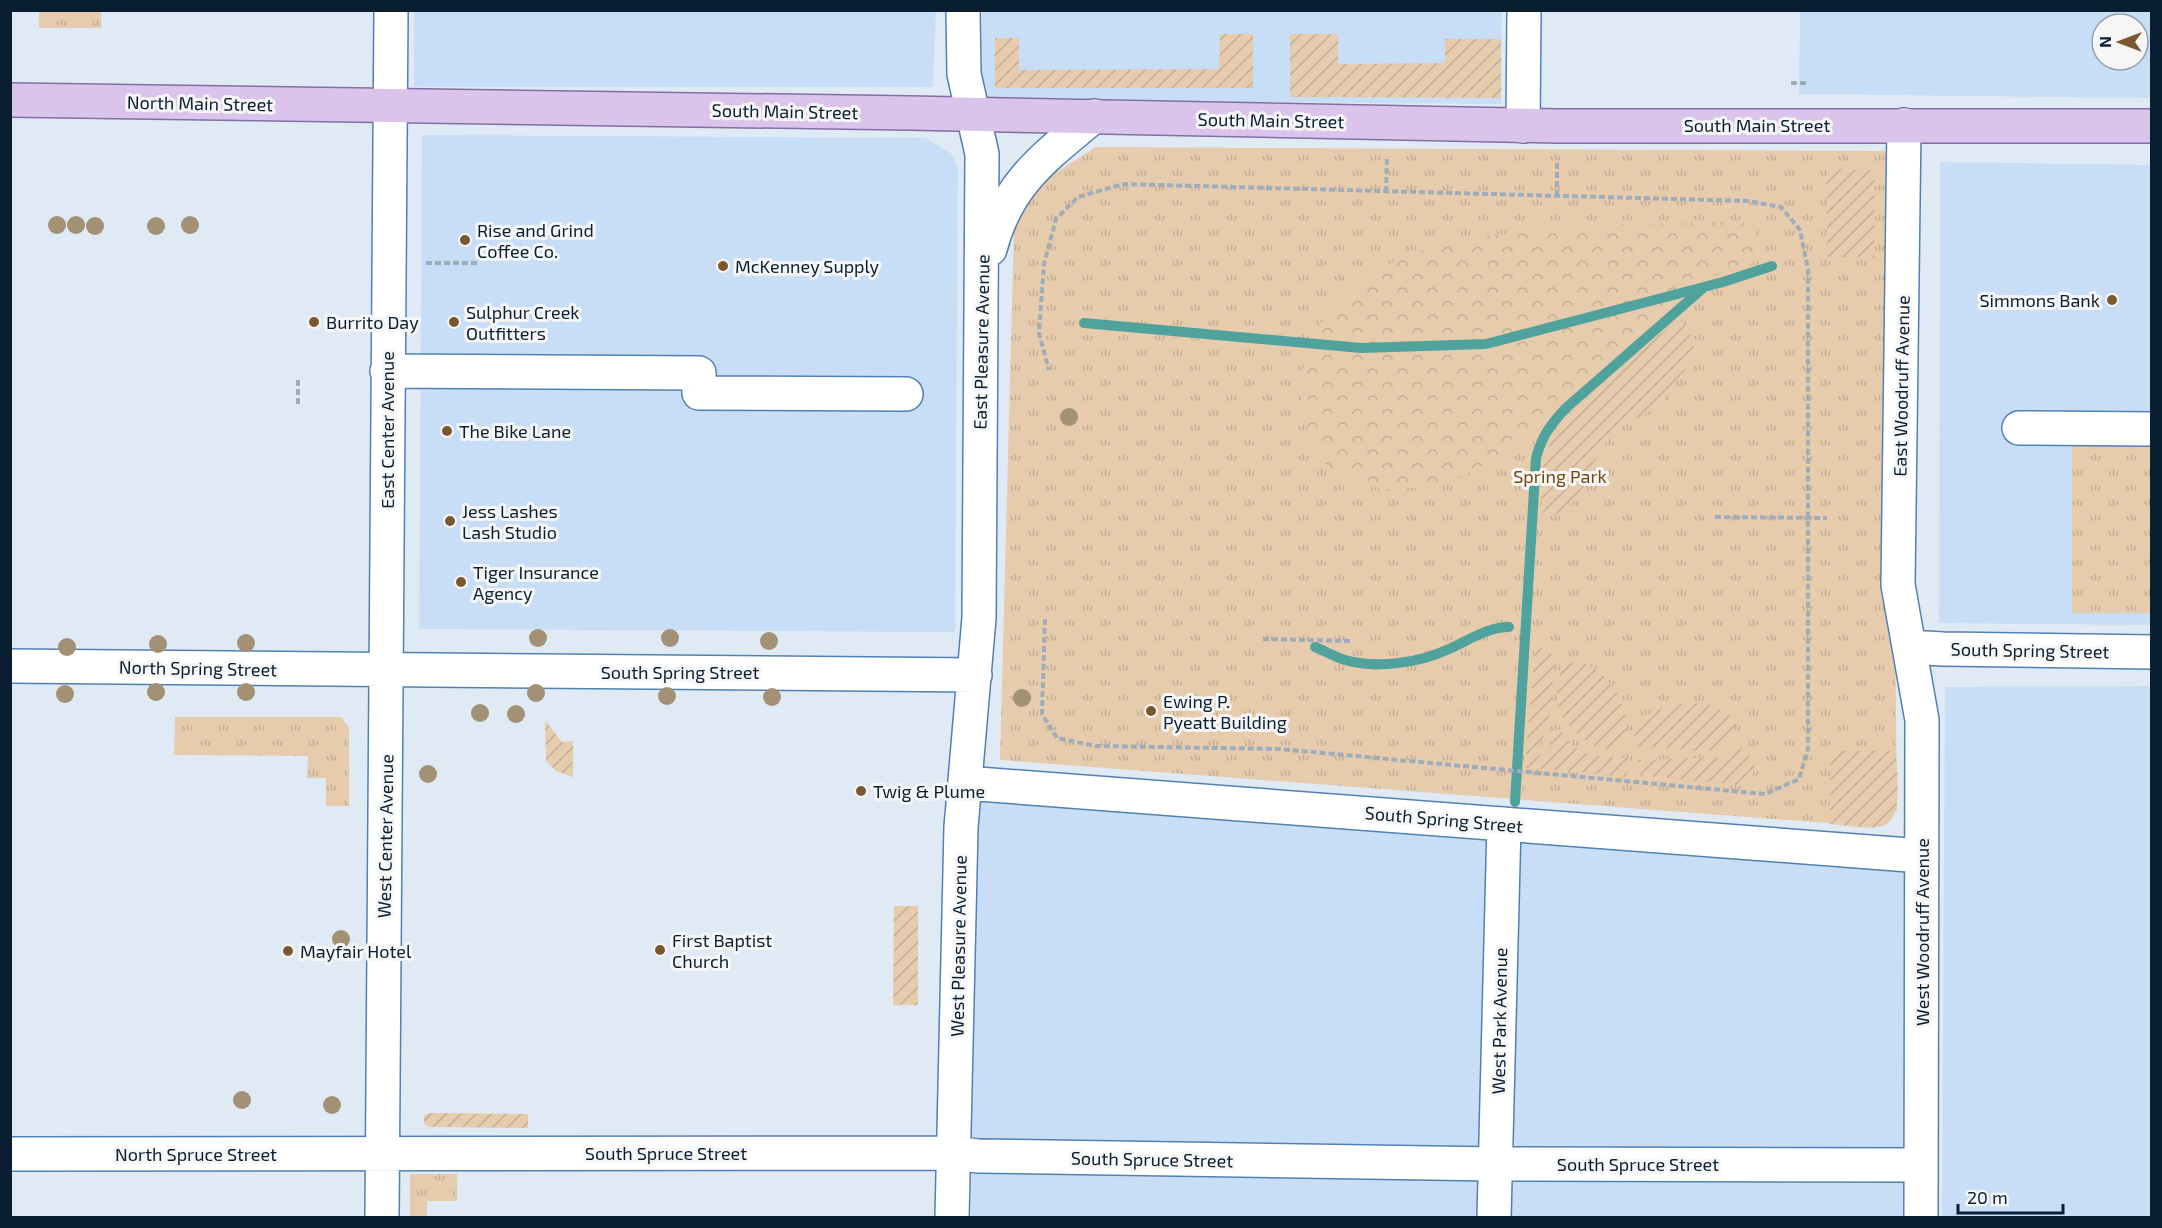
<svg xmlns="http://www.w3.org/2000/svg" width="2162" height="1228" viewBox="0 0 2162 1228" font-family="'Exo 2',sans-serif">
<defs>
<pattern id="grass-tufts" width="24" height="20" patternUnits="userSpaceOnUse" patternTransform="scale(1.5)"><rect width="24" height="20" fill="#e6cbac"/><path d="M3 7l-1-3M5 7V3M7 7l1-3M15 17l-1-3M17 17v-4M19 17l1-3" fill="none" stroke="#c4ae94"/></pattern>
<pattern id="forest-crowns" width="20" height="18" patternUnits="userSpaceOnUse" patternTransform="scale(1.5)"><rect width="20" height="18" fill="#e6cbac"/><path d="M2 6a3 3 0 1 1 6 0M12 15a3 3 0 1 1 6 0" fill="none" stroke="#c4ae94"/></pattern>
<pattern id="garden-furrows" width="10" height="10" patternUnits="userSpaceOnUse" patternTransform="scale(1.5)"><rect width="10" height="10" fill="#e6cbac"/><path d="M-1 1l2-2M0 10L10 0M9 11l2-2" fill="none" stroke="#c4ae94"/></pattern>
</defs>
<rect width="100%" height="100%" fill="#e0eaf5"/>
<path fill="#c8def6" fill-rule="evenodd" d="M 414,11 L 936,11 L 933,87 L 414,87 Z
M 982,11 L 1502,11 L 1501,104 L 982,100 Z
M 1800,11 L 2151,11 L 2151,98 L 1799,94 ZM 2102,24 L 2138,24 L 2138,60 L 2102,60 Z
M 422,135 L 926,138 L 952,154 L 958,169 L 955,632 L 419,629 Z
M 1940,162 L 2151,165 L 2151,625 L 1939,623 Z
M 2151,686 L 2151,1217 L 1942,1217 L 1945,687 Z
M 976,798 L 1911,863 L 1907,1217 L 971,1218 Z"/>
<path fill="url(#grass-tufts)" d="M 39,11 L 101,11 L 101,28 L 39,28 Z
M 1096,147 L 1890,151 L 1897,810 L 1880,827 L 1000,760 L 1014,228 L 1040,183 Z
M 2072,436 L 2151,437 L 2151,613 L 2072,613 Z
M 175,717 L 341,717 L 349,728 L 349,806 L 326,806 L 326,778 L 307,778 L 308,756 L 174,755 Z
M 410,1174 L 457,1174 L 457,1201 L 427,1201 L 427,1217 L 410,1217 Z"/>
<path fill="url(#forest-crowns)" d="M 1738,222 L 1751,224 C 1761,237 1759,247 1754,262 L 1702,280 L 1493,459 L 1460,478 L 1425,486 L 1389,491 L 1355,482 L 1327,466 L 1309,437 L 1301,403 L 1303,369 L 1312,333 L 1337,304 L 1385,265 L 1445,241 L 1578,225 Z"/>
<path fill="url(#garden-furrows)" d="M 1220,34 L 1253,34 L 1253,88 L 995,88 L 995,38 L 1019,38 L 1019,70 L 1219,69 Z
M 1290,34 L 1338,34 L 1338,64 L 1445,63 L 1445,39 L 1501,39 L 1501,98 L 1290,97 Z
M 1827,169 L 1875,170 L 1874,257 L 1827,257 Z
M 1675,321 L 1683,322 L 1695,342 L 1686,369 L 1669,388 L 1663,405 L 1618,427 L 1598,452 L 1581,494 L 1562,513 L 1548,515 L 1543,513 C 1537,478 1544,449 1563,420 Z
M 1539,647 L 1552,654 L 1554,661 L 1551,710 L 1538,754 L 1544,756 L 1550,755 L 1551,734 L 1554,730 L 1561,729 C 1574,759 1600,756 1628,758 L 1627,776 L 1525,768 L 1535,649 Z
M 1568,662 L 1584,663 L 1601,672 L 1617,693 L 1627,719 L 1626,744 C 1605,757 1588,744 1573,729 C 1570,726 1566,723 1564,719 C 1554,703 1554,674 1568,662 Z
M 1688,702 L 1714,706 L 1735,719 L 1735,739 L 1722,749 L 1704,751 L 1635,746 L 1634,730 L 1638,720 L 1654,711 Z
M 545,720 L 562,742 L 573,741 L 573,777 L 556,771 L 546,761 Z
M 1740,748 L 1750,756 L 1755,764 L 1752,779 L 1744,785 L 1637,775 L 1638,760 L 1728,757 Z
M 1831,751 L 1896,751 C 1896,772 1906,825 1878,827 C 1863,829 1845,825 1830,824 Z
M 894,906 L 918,906 L 918,1005 L 893,1005 Z
M 429,1113 L 528,1114 L 528,1128 L 429,1127 L 424,1124 L 424,1116 Z"/>
<g fill="none" stroke-linecap="round" stroke-linejoin="round">
<path stroke="#50a39d" stroke-width="10" d="M 1084,323 L 1361,348 L 1486,344 L 1723,282 L 1772,266
M 1315,647 C 1325,651 1335,657 1345,660 C 1377,669 1419,663 1449,649 C 1469,640 1488,627 1509,627
M 1515,802 L 1536,458 C 1542,436 1550,425 1566,408 L 1702,289"/>
<defs>
<path id="minor" d="M 1904,125 L 1898,585 L 1922,720 L 1921,1218
M 1523,126 L 1524,10
M 990,249 C 1007,183 1045,157 1094,116
M 387,371 L 699,373 L 699,393 L 906,394
M 2019,428 L 2152,429
M 1909,647 L 1943,649 L 2152,652
M 10,666 L 975,675
M 965,783 L 1922,856
M 10,1154 L 953,1153 L 978,1156 L 1495,1164 L 1921,1165
M 382,1218 L 391,10
M 952,1218 L 961,827 L 979,618 L 982,154 L 964,74 L 963,10
M 1494,1218 L 1504,824"/>
<path id="major" d="M 10,100 L 910,113 L 1557,126 L 2152,126"/>
</defs>
<use href="#minor" stroke="#5181b2" stroke-width="36"/>
<use href="#major" stroke="#8270a2" stroke-width="36"/>
<path stroke="#9facba" stroke-width="4" stroke-dasharray="6 3" stroke-linecap="butt" d="M 1791,83 L 1809,83
M 1386,192 L 1387,156
M 1557,196 L 1557,161
M 426,263 L 479,263
M 298,404 L 298,378
M 1715,517 L 1827,518
M 1045,619 L 1042,714 L 1057,738 L 1096,746 L 1280,749 L 1765,794 L 1799,779 L 1808,749 L 1808,269 L 1800,230 L 1781,207 L 1748,201 L 1123,184 L 1078,197 L 1056,219 L 1044,264 L 1039,333 L 1049,370
M 1263,639 L 1351,641"/>
<use href="#minor" stroke="#fff" stroke-width="33"/>
<use href="#major" stroke="#dac4ec" stroke-width="33"/>
</g>
<g fill="#a39175">
<circle cx="57" cy="225" r="9"/>
<circle cx="76" cy="225" r="9"/>
<circle cx="190" cy="225" r="9"/>
<circle cx="95" cy="226" r="9"/>
<circle cx="156" cy="226" r="9"/>
<circle cx="1069" cy="417" r="9"/>
<circle cx="538" cy="638" r="9"/>
<circle cx="670" cy="638" r="9"/>
<circle cx="769" cy="641" r="9"/>
<circle cx="246" cy="643" r="9"/>
<circle cx="158" cy="644" r="9"/>
<circle cx="67" cy="647" r="9"/>
<circle cx="156" cy="692" r="9"/>
<circle cx="246" cy="692" r="9"/>
<circle cx="536" cy="693" r="9"/>
<circle cx="65" cy="694" r="9"/>
<circle cx="667" cy="696" r="9"/>
<circle cx="772" cy="697" r="9"/>
<circle cx="1022" cy="698" r="9"/>
<circle cx="480" cy="713" r="9"/>
<circle cx="516" cy="714" r="9"/>
<circle cx="428" cy="774" r="9"/>
<circle cx="341" cy="939" r="9"/>
<circle cx="242" cy="1100" r="9"/>
<circle cx="332" cy="1105" r="9"/>
</g>
<g fill="#7a582f" stroke="#f6f6f6" stroke-width="2">
<circle cx="465" cy="240" r="6"/>
<circle cx="723" cy="266" r="6"/>
<circle cx="2112" cy="300" r="6"/>
<circle cx="314" cy="322" r="6"/>
<circle cx="454" cy="322" r="6"/>
<circle cx="447" cy="431" r="6"/>
<circle cx="450" cy="521" r="6"/>
<circle cx="461" cy="582" r="6"/>
<circle cx="1151" cy="711" r="6"/>
<circle cx="861" cy="791" r="6"/>
<circle cx="660" cy="950" r="6"/>
<circle cx="288" cy="951" r="6"/>
</g>
<g text-anchor="middle" dominant-baseline="central" stroke-width="6" stroke-linejoin="round" paint-order="stroke">
<g font-size="18" fill="#0a1e32" stroke="#f6f6f6">
<text transform="translate(200 103) rotate(1)">North Main Street</text>
<text transform="translate(785 111) rotate(1)">South Main Street</text>
<text transform="translate(1271 120) rotate(1)">South Main Street</text>
<text x="1757" y="125">South Main Street</text>
<text transform="translate(981 342) rotate(-89)">East Pleasure Avenue</text>
<text transform="translate(1901 386) rotate(-89)">East Woodruff Avenue</text>
<text transform="translate(387 430) rotate(-90)">East Center Avenue</text>
<text transform="translate(2030 650) rotate(1)">South Spring Street</text>
<text transform="translate(198 668) rotate(1)">North Spring Street</text>
<text x="680" y="672">South Spring Street</text>
<text transform="translate(1444 819) rotate(5)">South Spring Street</text>
<text transform="translate(385 836) rotate(-89)">West Center Avenue</text>
<text transform="translate(1922 932) rotate(-90)">West Woodruff Avenue</text>
<text transform="translate(958 946) rotate(-89)">West Pleasure Avenue</text>
<text transform="translate(1499 1021) rotate(-89)">West Park Avenue</text>
<text x="666" y="1153">South Spruce Street</text>
<text x="196" y="1154">North Spruce Street</text>
<text transform="translate(1152 1159) rotate(1)">South Spruce Street</text>
<text x="1638" y="1164">South Spruce Street</text>
</g>
<g font-size="18" fill="#0a1e32" stroke="#f6f6f6" text-anchor="start">
<text x="477" y="230">Rise and Grind<tspan x="477" dy="21">Coffee Co.</tspan></text>
<text x="735" y="266">McKenney Supply</text>
<text x="2100" y="300" text-anchor="end">Simmons Bank</text>
<text x="466" y="312">Sulphur Creek<tspan x="466" dy="21">Outfitters</tspan></text>
<text x="326" y="322">Burrito Day</text>
<text x="459" y="431">The Bike Lane</text>
<text x="462" y="511">Jess Lashes<tspan x="462" dy="21">Lash Studio</tspan></text>
<text x="473" y="572">Tiger Insurance<tspan x="473" dy="21">Agency</tspan></text>
<text x="1163" y="701">Ewing P.<tspan x="1163" dy="21">Pyeatt Building</tspan></text>
<text x="873" y="791">Twig &amp; Plume</text>
<text x="672" y="940">First Baptist<tspan x="672" dy="21">Church</tspan></text>
<text x="300" y="951">Mayfair Hotel</text>
</g>
<g font-size="18" fill="#71480d" stroke="#f6f6f6">
<text x="1560" y="476">Spring Park</text>
</g>
</g>
<rect width="2162" height="1228" fill="none" stroke="#0a1e32" stroke-width="24"/>
<g transform="translate(2120 42) rotate(270)"><circle r="28" fill="#f6f6f6" stroke="#98a0a8" stroke-width="1.5"/>
<path d="M0-4.5L10 22L0 15L-10 22Z" fill="#7a582f"/>
<text y="-9" font-size="16" font-weight="bold" text-anchor="middle" fill="#0a1e32">N</text>
</g>
<path d="M1958 1204v9h105v-9" fill="none" stroke="#0a1e32" stroke-width="3"/>
<text x="1967" y="1204" font-size="18" fill="#0a1e32" stroke="#f6f6f6" stroke-width="4.5" paint-order="stroke">20 m</text>
</svg>
